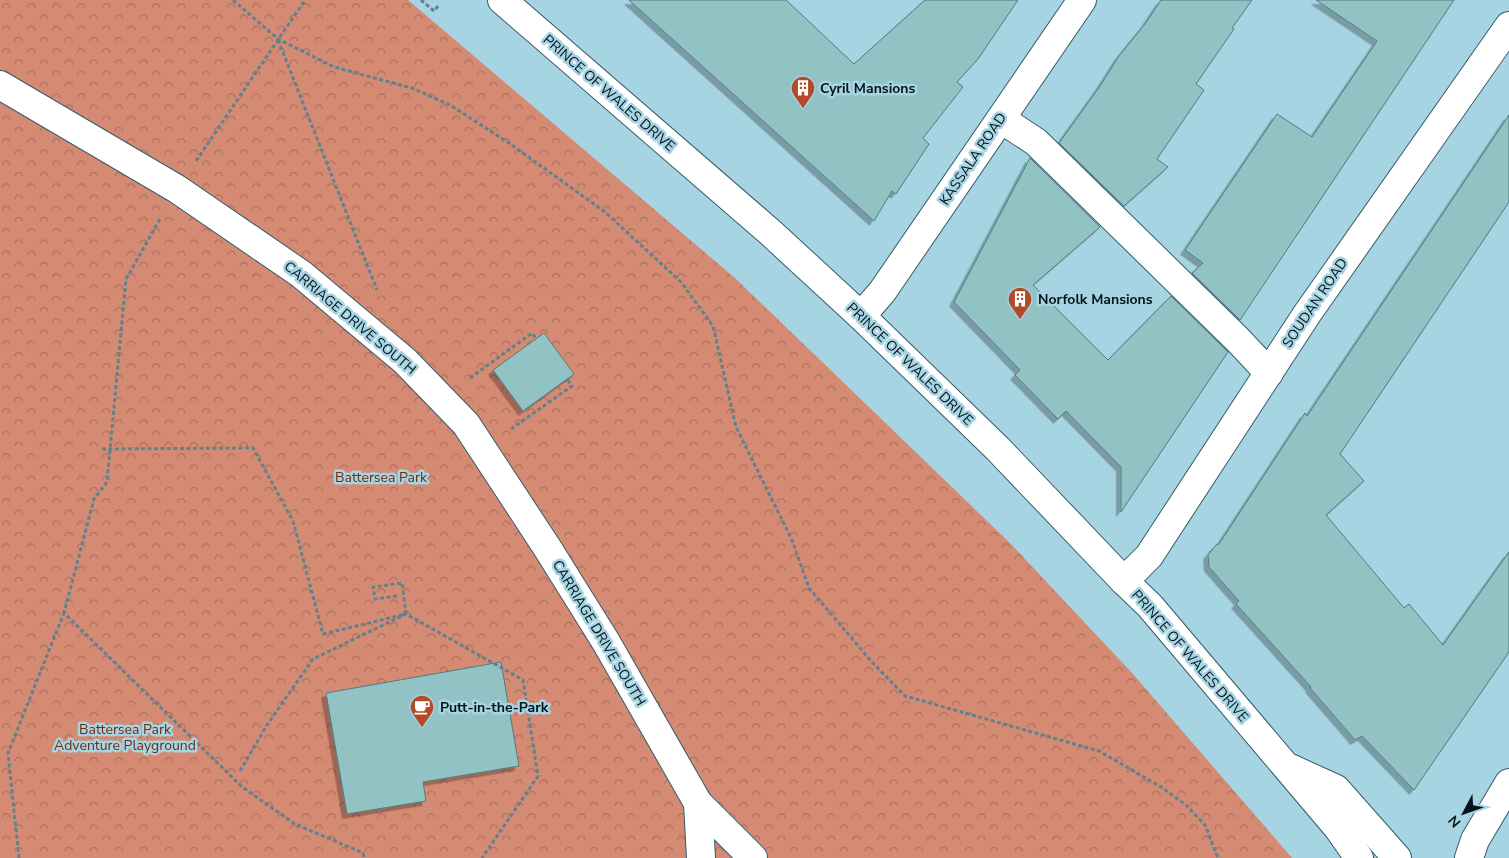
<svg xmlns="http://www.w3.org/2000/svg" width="1509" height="858" font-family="'Nunito Sans',sans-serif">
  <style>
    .forest { fill: url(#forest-crowns) }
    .building { fill: #92c2c3; stroke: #4e7c7d; filter: url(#shadow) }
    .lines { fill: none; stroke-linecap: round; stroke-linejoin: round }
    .minor-casing { stroke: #325c68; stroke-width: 30 }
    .highway-casing { stroke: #325c68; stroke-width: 30 }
    .path { stroke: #61828c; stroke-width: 3; stroke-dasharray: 4 2.5; stroke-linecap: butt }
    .minor { stroke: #fff; stroke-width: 28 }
    .highway { stroke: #fff; stroke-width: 28 }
    .path-bridge { stroke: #61828c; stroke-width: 3; stroke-dasharray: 4 2.5; stroke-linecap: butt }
    .labels { text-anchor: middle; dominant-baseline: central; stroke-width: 5; stroke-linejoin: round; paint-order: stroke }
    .poi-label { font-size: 14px; font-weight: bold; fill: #041419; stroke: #a7d4e2; text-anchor: start }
    .street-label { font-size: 14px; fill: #041419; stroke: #a7d4e2 }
    .park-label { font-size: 14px; fill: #732a10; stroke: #a7d4e2 }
  </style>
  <defs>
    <pattern id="forest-crowns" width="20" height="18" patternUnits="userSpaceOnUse" patternTransform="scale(1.25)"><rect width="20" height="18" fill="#d58b73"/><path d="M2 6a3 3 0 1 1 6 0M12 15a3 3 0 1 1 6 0" fill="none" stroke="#ab705e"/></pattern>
    <filter id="shadow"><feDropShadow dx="-4.5" dy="4.5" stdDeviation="0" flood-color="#0004"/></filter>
  </defs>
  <rect width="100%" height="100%" fill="#a7d4e2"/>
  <polygon class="forest" points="0,0 408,0 735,278 1010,543 1133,674 1292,858 0,858"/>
  <g class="building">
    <polygon points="629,0 786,0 854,64 925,0 1018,0 978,59 957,82 963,87 923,138 929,144 896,194 892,191 874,221"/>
    <polygon points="1161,0 1252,0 1232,28 1234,29 1196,84 1204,90 1157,159 1168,167 1124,206 1059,143 1100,86 1119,56 1145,24"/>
    <polygon points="1316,0 1454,0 1240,320 1192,273 1203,263 1185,250 1277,114 1312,137 1377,41"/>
    <polygon points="1509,115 1509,202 1340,454 1364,481 1326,515 1404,608 1409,604 1443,645 1509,552 1509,652 1414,790 1362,736 1355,740 1310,688 1311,687 1236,604 1239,601 1209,567 1208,555 1216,545 1219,544 1305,413 1307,416"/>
    <polygon points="1030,158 1100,227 1033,285 1108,360 1171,296 1228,352 1121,512 1121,467 1066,411 1058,419 1015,375 1020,370 954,302"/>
    <polygon points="544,333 574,374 523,411 493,370"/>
    <polygon points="501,662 519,766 423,782 426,801 347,814 326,693"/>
  </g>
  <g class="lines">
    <defs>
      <g id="minor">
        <polyline points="502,0 771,233 861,316 998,449 1124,581 1150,606 1338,828 1359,858"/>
        <polyline points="0,85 177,189 301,274 405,361 466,424 548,549 606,642 698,803 753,858"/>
        <polyline points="1001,119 1036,142 1238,340 1269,373"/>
        <polyline points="861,316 882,292 1082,0"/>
        <polyline points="1124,581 1149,556 1307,314 1509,26"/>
        <polyline points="1290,768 1336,789 1397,858"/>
        <polyline points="698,803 701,858"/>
      </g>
      <polyline id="highway" points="1469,858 1475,840 1509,783"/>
    </defs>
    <use href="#minor" class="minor-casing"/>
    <use href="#highway" class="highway-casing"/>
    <g class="path">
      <polyline points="233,0 278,39 334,67 412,88 450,105 509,143 605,212 681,282 713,326 736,427 792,540 809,588 871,661 905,696 1099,751 1161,787 1186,805 1205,825 1218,858"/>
      <polyline points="421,0 434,11 438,6"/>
      <polyline points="278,40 377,290"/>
      <polyline points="196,161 305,0"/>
      <polyline points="160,219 126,279 107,482 94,499 64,613 241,786 295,824 363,853 364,858"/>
      <polyline points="470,378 532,333 536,338"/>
      <polyline points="511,429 572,386 567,379"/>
      <polyline points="397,596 375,599 373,587 402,583 406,614"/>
      <polyline points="240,771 267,725 313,659 406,614 523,680 538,776 482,858"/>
      <polyline points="19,858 8,753 64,613"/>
    </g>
    <use href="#minor" class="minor"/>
    <use href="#highway" class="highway"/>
    <polyline class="path-bridge" points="102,449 253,448 293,521 323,634 406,614"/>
  </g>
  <defs>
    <symbol id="building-pin" viewBox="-11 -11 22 30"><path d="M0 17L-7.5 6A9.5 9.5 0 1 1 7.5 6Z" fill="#b14a26" stroke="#a7d4e2"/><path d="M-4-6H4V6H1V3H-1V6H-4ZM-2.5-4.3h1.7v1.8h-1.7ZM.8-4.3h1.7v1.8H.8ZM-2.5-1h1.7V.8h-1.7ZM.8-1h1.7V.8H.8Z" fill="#fff"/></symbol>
    <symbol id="cafe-pin" viewBox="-11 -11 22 30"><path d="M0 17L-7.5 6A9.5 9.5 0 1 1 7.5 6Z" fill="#b14a26" stroke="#a7d4e2"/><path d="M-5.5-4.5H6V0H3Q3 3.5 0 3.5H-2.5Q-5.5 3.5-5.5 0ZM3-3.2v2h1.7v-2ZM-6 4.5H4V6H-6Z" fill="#fff"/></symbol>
  </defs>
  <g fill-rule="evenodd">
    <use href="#building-pin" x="789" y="74" width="28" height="38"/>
    <use href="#building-pin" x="1006" y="285" width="28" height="38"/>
    <use href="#cafe-pin" x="408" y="693" width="28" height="38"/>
  </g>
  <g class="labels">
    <g class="poi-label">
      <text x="820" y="88">Cyril Mansions</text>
      <text x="1038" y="299">Norfolk Mansions</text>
      <text x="440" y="707">Putt-in-the-Park</text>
    </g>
    <g class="street-label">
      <text transform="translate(609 93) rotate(41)">PRINCE OF WALES DRIVE</text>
      <text transform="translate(973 159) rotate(-56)">KASSALA ROAD</text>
      <text transform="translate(1315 303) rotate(-56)">SOUDAN ROAD</text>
      <text transform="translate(350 318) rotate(40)">CARRIAGE DRIVE SOUTH</text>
      <text transform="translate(910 364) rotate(44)">PRINCE OF WALES DRIVE</text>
      <text transform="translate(599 633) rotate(59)">CARRIAGE DRIVE SOUTH</text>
      <text transform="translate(1190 656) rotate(49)">PRINCE OF WALES DRIVE</text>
    </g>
    <g class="park-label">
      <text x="381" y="477">Battersea Park</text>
      <text x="125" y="729">Battersea Park<tspan x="125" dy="16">Adventure Playground</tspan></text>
    </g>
  </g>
  <g transform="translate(1464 813) rotate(229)" stroke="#a7d4e2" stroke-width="4" paint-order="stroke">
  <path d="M0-4L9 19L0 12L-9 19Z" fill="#041419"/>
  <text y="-8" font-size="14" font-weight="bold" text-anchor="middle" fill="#041419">N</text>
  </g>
</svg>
